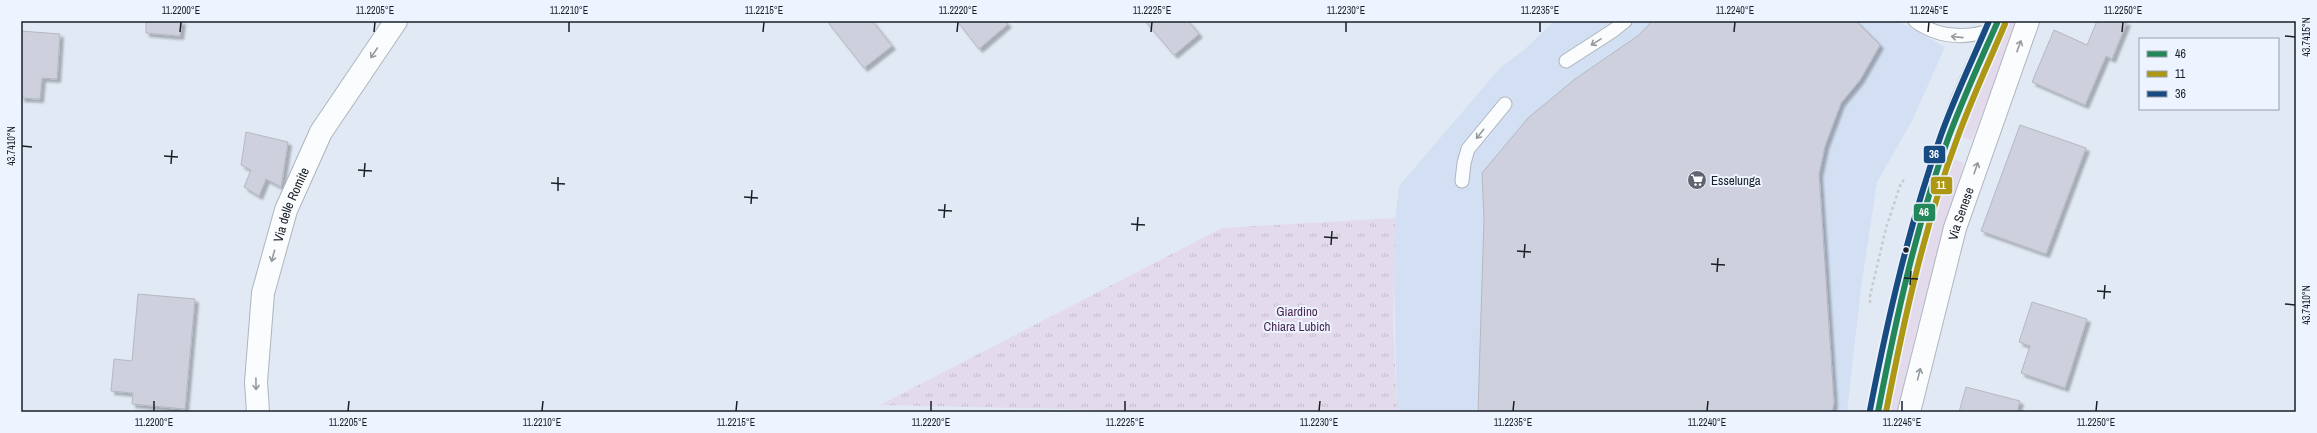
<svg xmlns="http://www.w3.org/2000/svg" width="2317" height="433" font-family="'Archivo Narrow',sans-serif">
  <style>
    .built { fill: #d3e0f3 }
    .green { fill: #e3dbec }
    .park { fill: url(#park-tufts) }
    .building { fill: #ced1dd; stroke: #b5b8c2; filter: url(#shadow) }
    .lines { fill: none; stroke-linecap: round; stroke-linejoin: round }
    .service-casing { stroke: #aeb5be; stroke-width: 15 }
    .minor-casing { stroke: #aeb5be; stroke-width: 24 }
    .secondary-casing { stroke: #aeb5be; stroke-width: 24 }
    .path { stroke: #c8cace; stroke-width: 2.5; stroke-dasharray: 3 3; stroke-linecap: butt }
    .service { stroke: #fafcfd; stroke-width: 13 }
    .minor { stroke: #fafcfd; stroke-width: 22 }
    .secondary { stroke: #fafcfd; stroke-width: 22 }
    .bus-1-casing { stroke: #edf4ff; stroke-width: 9 }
    .bus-2-casing { stroke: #edf4ff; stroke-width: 9 }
    .bus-3-casing { stroke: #edf4ff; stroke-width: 9 }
    .bus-1 { stroke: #238759; stroke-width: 6 }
    .bus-2 { stroke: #ae9714; stroke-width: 6 }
    .bus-3 { stroke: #184b81; stroke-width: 6 }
    .oneway { stroke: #95999d }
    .ticks { fill: none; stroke: #191f28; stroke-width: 1.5 }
    .bus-dot { fill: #191f28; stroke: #edf4ff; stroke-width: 1.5 }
    .labels { text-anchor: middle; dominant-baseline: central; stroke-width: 4; stroke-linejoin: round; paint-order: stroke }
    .poi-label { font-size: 13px; fill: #191f28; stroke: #edf4ff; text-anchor: start }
    .street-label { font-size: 13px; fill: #191f28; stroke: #edf4ff }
    .park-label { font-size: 13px; fill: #4b2850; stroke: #edf4ff }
    .line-badge { stroke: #edf4ff; stroke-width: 1.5 }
    .badge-label { font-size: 11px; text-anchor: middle; font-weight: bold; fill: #fff }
    .neatline { fill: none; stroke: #191f28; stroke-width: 1.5 }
    .ticks-label { font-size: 10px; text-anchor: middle; fill: #191f28 }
  </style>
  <defs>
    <pattern id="park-tufts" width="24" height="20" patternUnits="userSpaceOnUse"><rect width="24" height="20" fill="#e3dbec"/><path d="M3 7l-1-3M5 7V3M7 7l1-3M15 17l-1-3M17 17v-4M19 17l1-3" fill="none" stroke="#c2bcca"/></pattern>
    <filter id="shadow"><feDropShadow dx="3.5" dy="3.5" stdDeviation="1" flood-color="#0004"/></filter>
  </defs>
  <rect width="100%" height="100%" fill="#e1e9f4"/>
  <polygon class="built" points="1554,21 1898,21 1945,47 1912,121 1877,182 1861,288 1847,412 1397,412 1393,237 1399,186 1500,68 1525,49"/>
  <g class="green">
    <polygon points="2007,21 2018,21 1972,140 1959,136"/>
    <path d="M1952,158l12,5c-25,82 -49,165 -66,249h-12l39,-168z"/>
  </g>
  <polygon class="park" points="1395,218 1393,320 1397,412 1199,412 880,405 1222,228"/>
  <g class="building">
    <polygon points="146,21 182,21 180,36 146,33"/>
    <polygon points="827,21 872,21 892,46 864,68"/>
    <polygon points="957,21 1005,21 1008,24 979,49"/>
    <polygon points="1145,21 1188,21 1199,34 1174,55"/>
    <polygon points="1652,21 1856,21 1880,45 1860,80 1841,103 1825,146 1819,174 1834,403 1832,412 1478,412 1484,219 1482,173 1528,118 1575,79 1639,35"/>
    <polygon points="2097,21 2127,22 2112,59 2106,56 2085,105 2032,82 2054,30 2087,45"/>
    <polygon points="21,31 60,34 57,79 42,78 40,99 21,98"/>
    <polygon points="2020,125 2086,148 2046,254 1981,231"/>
    <polygon points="246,132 288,142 281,187 266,179 259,196 244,187 251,170 241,165"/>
    <polygon points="138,294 195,299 185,409 132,404 133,393 111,391 114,359 132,361"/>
    <polygon points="2032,302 2087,319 2065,388 2021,373 2030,346 2019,342"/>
    <polygon points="1966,387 2020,401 2017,412 1959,412"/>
  </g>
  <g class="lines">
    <defs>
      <g id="service">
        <path d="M1915,21c25,18 52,18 80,8"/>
        <polyline points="1566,61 1614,30 1625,21"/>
        <polyline points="1462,181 1464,163 1468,149 1505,104"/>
      </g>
      <g id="minor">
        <path id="s1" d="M258,412l-2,-30 7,-89 23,-83 35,-78 75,-111"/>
      </g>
      <g id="secondary">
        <path d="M1878,412c20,-106 45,-213 85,-313 11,-27 24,-52 35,-78"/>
        <path id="s2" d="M1909,412l46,-184 73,-207"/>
      </g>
    </defs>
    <use href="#service" class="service-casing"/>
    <use href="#minor" class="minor-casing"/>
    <use href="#secondary" class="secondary-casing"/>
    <polyline class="path" points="1870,303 1870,296 1886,228 1901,183 1904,180"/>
    <use href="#service" class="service"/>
    <use href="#minor" class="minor"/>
    <use href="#secondary" class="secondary"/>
    <defs>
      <path id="bus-1" d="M1878,412c18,-93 38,-187 71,-276 15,-40 32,-77 49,-115"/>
      <path id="bus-2" d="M1886,412c18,-92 38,-185 71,-273 14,-39 32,-77 48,-115"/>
      <path id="bus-3" d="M1870,410c18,-93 39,-185 71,-275 14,-39 32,-76 48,-114"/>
    </defs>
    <use href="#bus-1" class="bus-1-casing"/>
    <use href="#bus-2" class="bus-2-casing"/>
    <use href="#bus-3" class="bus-3-casing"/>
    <use href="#bus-1" class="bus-1"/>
    <use href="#bus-2" class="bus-2"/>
    <use href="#bus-3" class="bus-3"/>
  </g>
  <defs><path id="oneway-shaft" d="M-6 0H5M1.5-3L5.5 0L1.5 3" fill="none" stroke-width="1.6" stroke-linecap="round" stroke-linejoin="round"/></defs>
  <g class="oneway">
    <use href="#oneway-shaft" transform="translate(1957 37) rotate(-174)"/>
    <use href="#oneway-shaft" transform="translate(1596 42) rotate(148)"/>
    <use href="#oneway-shaft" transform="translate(2019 46) rotate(-70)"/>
    <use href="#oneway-shaft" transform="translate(374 53) rotate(124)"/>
    <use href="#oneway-shaft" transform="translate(1480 134) rotate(129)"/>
    <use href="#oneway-shaft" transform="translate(1976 168) rotate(-71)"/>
    <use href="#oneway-shaft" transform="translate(273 256) rotate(105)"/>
    <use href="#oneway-shaft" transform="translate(1919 374) rotate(-76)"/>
    <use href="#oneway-shaft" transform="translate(256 384) rotate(89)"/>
  </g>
  <path class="ticks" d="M180,32l1,-10M374,32l1,-10M569,32v-10M763,32l1,-10M957,32l1,-10M1151,32l1,-10M1346,32v-10M1540,32v-10M1734,32l1,-10M1928,32l1,-10M2122,32l1,-10M2285,36l10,1M22,146l10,1M164,156l14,1M171,164l1,-14M358,170l14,1M364,177l1,-14M551,183l14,1M558,191v-14M744,197l14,1M751,204l1,-14M938,210l14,1M944,218l1,-14M1131,224l14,1M1137,231l1,-14M1324,237l14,1M1331,245l1,-14M1517,251l14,1M1524,258l1,-14M1711,264l14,1M1717,272l1,-14M1904,278l14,1M1910,285l1,-14M2097,291l14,1M2104,299l1,-14M2285,304l10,1M154,411v-10M348,411l1,-10M542,411l1,-10M736,411l1,-10M931,411v-10M1125,411v-10M1319,411l1,-10M1513,411l1,-10M1707,411l1,-10M1902,411v-10M2096,411l1,-10"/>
  <defs>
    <symbol id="supermarket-disc" viewBox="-11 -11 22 22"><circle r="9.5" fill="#5f666f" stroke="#edf4ff"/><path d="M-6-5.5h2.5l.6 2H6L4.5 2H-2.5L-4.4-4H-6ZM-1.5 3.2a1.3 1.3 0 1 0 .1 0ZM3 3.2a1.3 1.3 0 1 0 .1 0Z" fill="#fff"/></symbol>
  </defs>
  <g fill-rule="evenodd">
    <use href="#supermarket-disc" x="1686" y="169" width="22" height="22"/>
  </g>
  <circle class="bus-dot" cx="1906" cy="250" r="3.5"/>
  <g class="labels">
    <g class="poi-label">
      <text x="1711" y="180">Esselunga</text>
    </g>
    <g class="street-label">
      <text stroke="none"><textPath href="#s1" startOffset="212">Via delle Romite</textPath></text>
      <text stroke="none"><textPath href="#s2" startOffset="205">Via Senese</textPath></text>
    </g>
    <g class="park-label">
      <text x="1297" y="311">Giardino<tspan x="1297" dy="15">Chiara Lubich</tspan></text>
    </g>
  </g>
  <g class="line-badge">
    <rect x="1923" y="145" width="23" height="19" rx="4" fill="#184b81"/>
    <rect x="1930" y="176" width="23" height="19" rx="4" fill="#ae9714"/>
    <rect x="1913" y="203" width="23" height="19" rx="4" fill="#238759"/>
  </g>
  <g class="badge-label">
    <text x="1934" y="158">36</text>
    <text x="1941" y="189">11</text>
    <text x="1924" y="216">46</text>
  </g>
  <rect width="2317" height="433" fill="none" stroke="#edf4ff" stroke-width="44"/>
  <rect x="2139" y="38" width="140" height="72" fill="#edf4ff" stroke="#989fa9"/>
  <rect x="2147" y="51" width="20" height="6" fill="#238759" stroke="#989fa9"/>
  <text x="2175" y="58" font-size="12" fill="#191f28">46</text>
  <rect x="2147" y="71" width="20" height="6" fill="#ae9714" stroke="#989fa9"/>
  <text x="2175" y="78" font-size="12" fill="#191f28">11</text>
  <rect x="2147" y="91" width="20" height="6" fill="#184b81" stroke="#989fa9"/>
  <text x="2175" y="98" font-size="12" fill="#191f28">36</text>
  <rect x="22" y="22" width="2273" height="389" class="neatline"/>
  <g class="ticks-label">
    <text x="181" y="14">11.2200°E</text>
    <text x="375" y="14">11.2205°E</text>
    <text x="569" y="14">11.2210°E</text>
    <text x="764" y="14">11.2215°E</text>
    <text x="958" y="14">11.2220°E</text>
    <text x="1152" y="14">11.2225°E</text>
    <text x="1346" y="14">11.2230°E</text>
    <text x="1540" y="14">11.2235°E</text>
    <text x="1735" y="14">11.2240°E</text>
    <text x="1929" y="14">11.2245°E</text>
    <text x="2123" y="14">11.2250°E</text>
    <text transform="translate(2306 37) rotate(-90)" y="4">43.7415°N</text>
    <text transform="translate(11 146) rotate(-90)" y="4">43.7410°N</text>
    <text transform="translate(2306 305) rotate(-90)" y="4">43.7410°N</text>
    <text x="154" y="426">11.2200°E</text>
    <text x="348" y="426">11.2205°E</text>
    <text x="542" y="426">11.2210°E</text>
    <text x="736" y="426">11.2215°E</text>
    <text x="931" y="426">11.2220°E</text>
    <text x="1125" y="426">11.2225°E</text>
    <text x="1319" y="426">11.2230°E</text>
    <text x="1513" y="426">11.2235°E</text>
    <text x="1707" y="426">11.2240°E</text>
    <text x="1902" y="426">11.2245°E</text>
    <text x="2096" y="426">11.2250°E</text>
  </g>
</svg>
